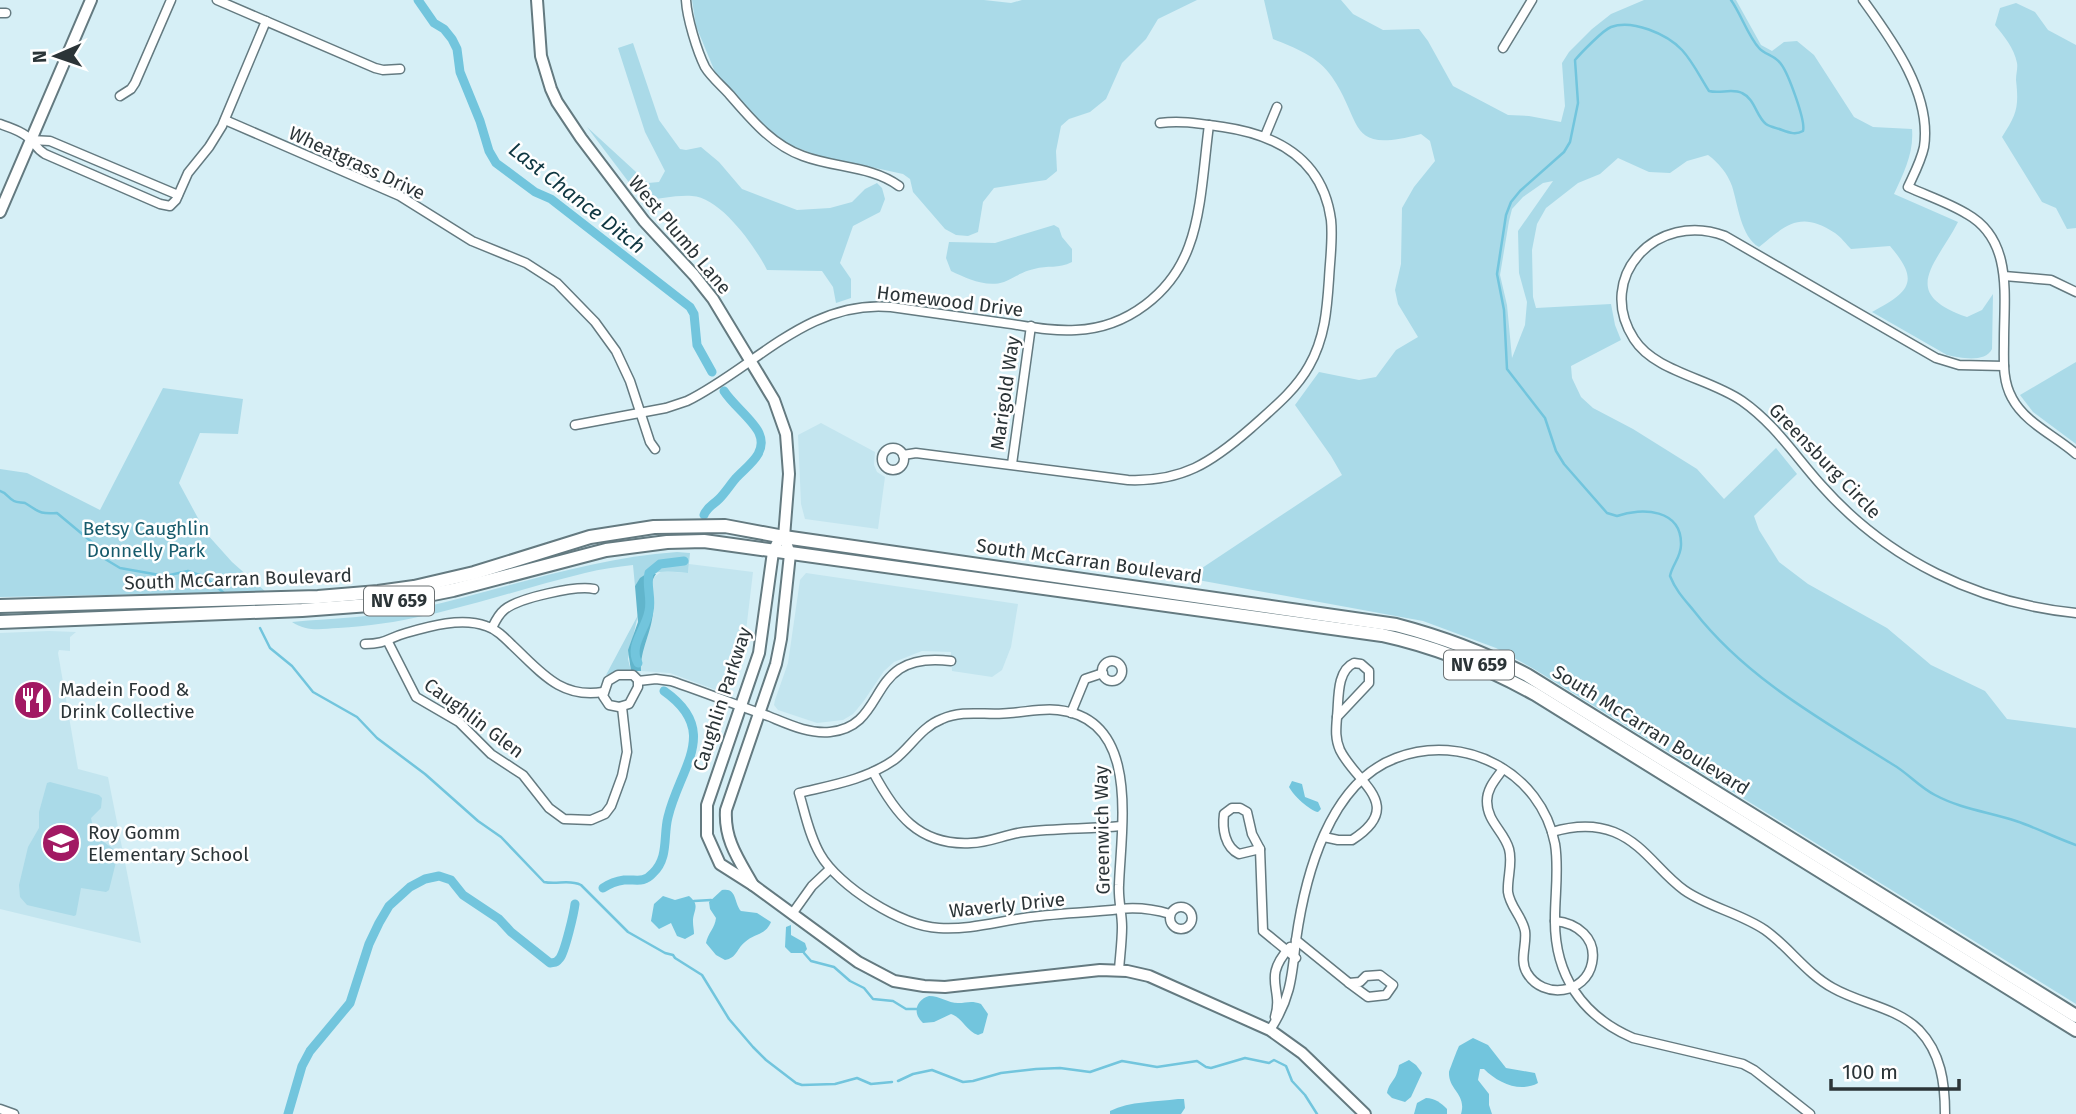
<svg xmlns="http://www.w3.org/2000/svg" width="2076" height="1114" font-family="'Fira Sans',sans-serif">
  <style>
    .built { fill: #c3e5ef }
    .green { fill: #aadae8; fill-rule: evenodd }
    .forest { fill: #61b5cc }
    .water { fill: #72c5dd }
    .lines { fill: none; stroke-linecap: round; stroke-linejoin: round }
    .stream { stroke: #72c5dd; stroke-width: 2.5 }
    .canal { stroke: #72c5dd; stroke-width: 9 }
    .street-casing { stroke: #647a80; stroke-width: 11 }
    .secondary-casing { stroke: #647a80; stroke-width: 14 }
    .primary-casing { stroke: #647a80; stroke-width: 16 }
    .street { stroke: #fff; stroke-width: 8 }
    .secondary { stroke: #fff; stroke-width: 10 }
    .primary { stroke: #fff; stroke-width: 12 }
    .labels { text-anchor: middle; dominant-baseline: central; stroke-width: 5; stroke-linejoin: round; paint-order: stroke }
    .shield { fill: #fff; stroke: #6b7173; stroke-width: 2 }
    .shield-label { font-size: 18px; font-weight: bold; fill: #2b3437 }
    .street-label { font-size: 19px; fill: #2b3437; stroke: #fff }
    .park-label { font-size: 19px; fill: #175b6c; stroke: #fff }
    .poi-label { font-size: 19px; fill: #2b3437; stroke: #fff; text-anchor: start }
    .water-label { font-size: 21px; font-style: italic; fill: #0e3640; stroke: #fff }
  </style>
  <rect width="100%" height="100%" fill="#d6eff6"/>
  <g class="built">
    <polygon points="821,423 875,452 874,465 877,472 885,477 878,529 805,519 801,504 798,435"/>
    <polygon points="689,564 753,572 746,631 740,656 727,694 670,673 641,671 640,656 652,616 652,579 662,571 688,573"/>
    <polygon points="806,573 1018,604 1011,647 1002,670 992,677 952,671 951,652 922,651 894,662 884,671 863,702 853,714 843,720 817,723 778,710 774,705 775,700 788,663 800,580"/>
    <polygon points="49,631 76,632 70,637 70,651 59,650 58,653 78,769 108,777 141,943 0,909 0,633"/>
  </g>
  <g class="green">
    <polygon points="692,0 984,0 1011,3 1022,0 1197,0 1158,19 1146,39 1122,63 1106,99 1090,112 1069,119 1061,126 1056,151 1057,171 1046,180 994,188 983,202 978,232 968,236 956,235 945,229 913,192 910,179 903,174 816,155 783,142 766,130 715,72 696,26"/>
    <path d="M1264,0h77l12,14 30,16 36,-1 9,12 25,45 55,29 21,1 32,6 4,-16 -3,-43 7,-11 23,-23 19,-15 33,-14h92l25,45 11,6 12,-9 13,-1 17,14 40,62 19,10 39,2c2,24 -8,43 -18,65l64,28c-22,43 -60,71 9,95l15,-7 11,-16 -1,55c-7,14 -31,9 -45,6l-75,-43c37,-20 49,-30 18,-66l-39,3c-5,-5 -10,-12 -16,-16 -35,-23 -49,-8 -76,14 -18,-10 -21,-42 -27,-61 -5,-13 -13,-23 -24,-31l-21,6 -17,12 -21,-1 -31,-14 -18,16 -22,9 -32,25 -9,16 -5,26 1,47 3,11 75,-4 4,21 6,15 -50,26 1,12 9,19 12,11 40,21 64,40 27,30 52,-51 21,26 -43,42 5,14 20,32 29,22 79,44 44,37 54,26 22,28 69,9v276l-542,-335 -38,-21 -73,-27 -236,-43 155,-103 -11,-19 -36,-51 24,-33 40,8 17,-3 20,-27 22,-13 -20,-33 -3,-14 6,-26 1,-56 12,-21 21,-26 -5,-20 -9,-7c-75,20 -57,-10 -89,-57 -14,-21 -37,-29 -59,-38zM1553,181l-35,50 1,42 8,29 -2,23 -13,33 -5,-53 -7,-30 9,-54 3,-12 11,-12 20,-14z"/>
    <path d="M2016,3l19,9 13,18 28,15v183l-9,1 -11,-21 -14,-6 -40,-65c15,-23 17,-30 14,-57 0,-6 2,-12 1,-17 -3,-15 -13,-27 -22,-38l5,-17z"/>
    <path d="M633,43l26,77 21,29 6,1 15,-3 18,15 23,27 55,21 33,-2 22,-6 13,-13 12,-6 5,5 3,11 -5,13 -27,14 -13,37 11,16v19l-15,5 -3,-16 -11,-16 -55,-1c-12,-24 -47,-73 -75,-74 -16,-1 -34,3 -49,5l-56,-74 61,56 11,-1 6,-11 -20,-39 -27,-84z"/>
    <path d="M1054,225l5,3 3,9 10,12v13c-14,7 -24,3 -38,7 -14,3 -19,9 -30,13 -18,6 -38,-4 -53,-11l-5,-13 3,-16 46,1z"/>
    <polygon points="2076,362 2076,444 2033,412 2020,395"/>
    <polygon points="163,388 243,399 238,434 200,433 179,483 206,533 232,562 266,592 0,597 0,469 27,473 100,510"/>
    <path d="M677,552l13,1 -2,20c-19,-2 -42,-5 -53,13l-2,-21c-16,2 -32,4 -48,8 -83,20 -161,51 -247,55 -17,1 -31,4 -46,-6 43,-4 86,-5 128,-14 86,-19 168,-50 257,-56z"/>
    <polygon points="638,615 628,659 631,671 606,675"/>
    <polygon points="50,782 99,795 102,798 101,808 91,818 94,832 97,837 116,851 116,862 109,890 106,892 81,888 76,915 74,916 27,905 20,897 19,885 28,847 39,828 39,812 47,783"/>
  </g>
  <path class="forest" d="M646,574h10c-9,12 -2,23 -3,37 -1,21 -13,38 -12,60h-10l-3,-21 10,-28 -3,-36 5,-8z"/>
  <g class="water">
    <path d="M1292,781l10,3 3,13 13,5 3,7 -3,3c-8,-1 -25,-17 -29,-25z"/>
    <path d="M722,890c15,-3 12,13 19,21l16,2 14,9c-6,14 -16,11 -26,20 -8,6 -8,16 -20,18l-9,-5 -10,-12c2,-10 9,-15 10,-25l-6,-9 -1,-7z"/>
    <path d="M663,896l12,4 14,-4c12,10 4,14 4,26 0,4 1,8 1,12l-9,5 -8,-3 -6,-13 -12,6 -8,-8 3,-17z"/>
    <polygon points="791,925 791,935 805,943 807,949 804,953 791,953 785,947 786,927"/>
    <path d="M929,996c11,0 19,7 29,7 9,0 13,-3 23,1l7,10 -5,19 -5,2c-12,-4 -15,-17 -27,-21l-17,8 -11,1c-11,-10 -7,-23 6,-27z"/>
    <path d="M1473,1038l15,7 18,23 29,5 3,10c-18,10 -40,0 -54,-14h-4l-2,11 11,14v11l3,9h-31c6,-20 -13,-24 -12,-42 1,-3 8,-22 10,-26z"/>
    <path d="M1409,1060l7,5 6,8 -11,24 -6,5 -13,-4 -5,-5c3,-13 9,-11 12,-28z"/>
    <path d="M1426,1098c9,0 15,5 21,11v5h-33l3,-11z"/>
    <path d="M1178,1099h6l1,9 -4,6h-71v-3c20,-10 46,-9 68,-12z"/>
  </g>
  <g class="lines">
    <g class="stream">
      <path d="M1731,0c10,14 17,36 28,48 6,7 16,7 22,16 7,9 25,57 22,67 -7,4 -13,2 -21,-1 -5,-2 -12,-3 -16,-6 -10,-8 -11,-25 -24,-31 -10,-5 -22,1 -33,-2 -9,-14 -16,-29 -27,-41 -15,-16 -50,-31 -71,-23 -8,3 -30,26 -36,33l3,43 -8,39 -6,10 -44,39 -9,11 -5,13 -9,59 7,36 3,59 38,49 11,33 8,13 43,49 10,3c25,-9 65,-7 64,29 0,12 -9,20 -11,31 6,15 15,24 24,35 52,67 128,109 198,153 16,9 27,23 43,31 26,14 54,17 81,26 21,7 40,17 60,24"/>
      <path d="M0,491c7,2 8,7 14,10 3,2 8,1 11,2 15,9 13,11 32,10l42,35 6,11 15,9 45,8 23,-5 17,6 19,16"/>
      <path d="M260,628l10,20 22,18 21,26 44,25 20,21 48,36 53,47 23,16 43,45c13,3 25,-3 37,3l47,47 37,21 8,2 2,3 27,17 27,44 24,28 13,13 30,23 6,2 33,-1 22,-6 14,6 21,-2"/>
      <polyline points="694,901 711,900"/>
      <polyline points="804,953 811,961 834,967 850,981 864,988 873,999 893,1001 906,1009 917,1009"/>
      <polyline points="898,1081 913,1074 932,1070 963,1082 973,1081 1001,1073 1036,1069 1060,1068 1090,1072 1122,1061 1157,1067 1197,1061 1206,1067 1211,1068 1245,1058 1269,1063 1274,1060 1286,1066 1292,1081 1305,1095 1317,1114"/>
    </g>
    <g class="canal">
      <polyline points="418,0 434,23 444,29 452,39 457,49 460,72 480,121 489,151 496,163 535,192 551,199 690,307 694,314 697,345 712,372"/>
      <path d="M704,515c3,-8 9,-10 15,-16 6,-6 11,-14 17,-21 12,-13 32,-25 23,-45 -6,-13 -26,-28 -35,-42"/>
      <path d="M638,663c-10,-17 8,-34 11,-52 3,-13 -3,-25 0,-38l11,-9 24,-3"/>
      <path d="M603,888c6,-4 14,-7 21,-8 12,-1 19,4 29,-7 16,-15 10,-37 15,-56 12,-50 53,-86 -4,-126"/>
      <path d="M288,1114l14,-48 8,-15 40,-48 19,-59 10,-21 10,-17 21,-19 15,-8 14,-3 12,4 12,15 36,24 12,13 39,31c6,-1 6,0 10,-5 5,-7 14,-45 15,-54"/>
    </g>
    <defs>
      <g id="street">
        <polyline points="217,0 375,68 383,70 400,69"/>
        <path d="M686,0c1,18 11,51 19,67 6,10 17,19 25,28 21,24 42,50 73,61 32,12 69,10 96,30"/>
        <path d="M1863,0c29,40 69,94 61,147 -3,14 -10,27 -16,40 20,9 41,16 59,27 46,26 37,81 37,126 0,20 -2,40 8,58 13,25 44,38 64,56"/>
        <polyline points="0,13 6,13"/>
        <polyline points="1503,48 1532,0"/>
        <polyline points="120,96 131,89 135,83 171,0"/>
        <polyline points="225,120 400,196 472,241 526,263 557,283 595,322 616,351 630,381 650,442 655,449"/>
        <path d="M0,124c11,4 24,8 32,17 5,6 6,9 13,13l115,50 10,2 6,-6 12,-27 21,-26 13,-21 44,-105"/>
        <polyline points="1265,136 1277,107"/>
        <polyline points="31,140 50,141 178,195"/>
        <polyline points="2004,276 2051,280 2076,292"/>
        <path d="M2004,366l-45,-1 -23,-7 -211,-122c-68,-26 -131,41 -91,103 21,33 75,39 108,62 33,23 53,55 80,85 66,74 155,117 254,127"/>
        <path d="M575,425l91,-17 21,-7c67,-33 122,-102 204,-94 35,5 70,10 106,15 25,3 53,10 79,8 51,-2 96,-37 113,-84 13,-34 15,-85 20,-121"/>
        <circle cx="893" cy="459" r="11"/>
        <path d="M903,455l13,-2 212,27c54,2 83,-17 123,-52 21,-19 44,-37 58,-62 16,-28 18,-57 20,-87 1,-20 4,-40 2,-59 -8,-60 -53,-85 -108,-93 -21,-3 -41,-7 -63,-4"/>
        <polyline points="1012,464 1031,326"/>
        <path d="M492,628c3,-6 6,-13 12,-18 14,-12 73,-25 90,-21"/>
        <polyline points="388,642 416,697 459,722 491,754 523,775 549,808 564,819 591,820 605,814 611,806 622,776 627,752 622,707"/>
        <path d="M365,644c21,0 23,-6 41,-11 24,-7 56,-16 80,-7 10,3 18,11 26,19 28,26 48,54 91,47"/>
        <circle cx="1112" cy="671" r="10"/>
        <path d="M1354,663l7,1 8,7v12l-32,34c2,-17 -1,-46 17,-54z"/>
        <polygon points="633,675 638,680 638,687 629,704 619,707 609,705 603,696 608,681 618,675"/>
        <path d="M638,681l18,-2 15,2c33,11 65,24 97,35 20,8 40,18 62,16 61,-6 33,-82 121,-71"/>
        <polyline points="1071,713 1085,679 1103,673"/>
        <path d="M1503,769c-7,10 -16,19 -16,32 0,21 17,30 22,48 4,14 -2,29 -1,43 2,15 14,24 17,39 2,14 -6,29 2,42 16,27 59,21 65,-10 5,-25 -15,-40 -37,-42"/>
        <path d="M873,772c22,41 45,74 98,71 18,0 35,-9 53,-11 32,-4 65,-3 97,-6"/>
        <path d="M1232,808h8l7,4 5,22 8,15 -21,5c-14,-7 -17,-25 -15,-40z"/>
        <path d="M1552,832c20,-6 42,-8 62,0 30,12 45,40 70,58 24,17 56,23 81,40 24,17 42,44 68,58 28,16 63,19 86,42 22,23 26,53 26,84"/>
        <path d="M1324,837l14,3h14c55,-35 4,-57 -12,-90 -5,-11 -4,-21 -3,-33"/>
        <polyline points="1260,849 1263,931 1296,958"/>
        <circle cx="1181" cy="918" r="11"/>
        <polyline points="792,914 812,886 830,869"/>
        <polyline points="1296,940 1349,983"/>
        <path d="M1119,970c1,-14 3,-29 3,-43 0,-14 -4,-28 -3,-42 2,-58 22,-166 -61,-175 -16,-2 -32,2 -48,3 -23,3 -46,-4 -68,6 -21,8 -31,28 -48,41 -29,20 -62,25 -95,33 6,20 10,42 21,61 18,32 81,72 119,74 29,2 57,-6 85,-10 32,-5 65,-5 96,-9 18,-2 33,0 50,5"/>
        <polygon points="1380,975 1393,985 1386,995 1368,997 1349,983 1360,982 1366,976"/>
        <path d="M1275,1017c9,-29 -14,-38 15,-70"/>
        <path d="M1270,1030c21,-32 22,-54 26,-90 9,-64 33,-157 100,-182 68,-26 145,14 159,86 4,24 0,50 0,74 -1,57 27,98 78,120l110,26 11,6 56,44"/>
        <polyline points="0,1109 14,1114"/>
      </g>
      <g id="secondary">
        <path d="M537,0l4,56 10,33 6,13 24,36 63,83 50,54 19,24 61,101 12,34 3,40 -5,63 6,17 -9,85 -5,25 -50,146c-2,30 13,50 27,75"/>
        <polyline points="0,212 91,0"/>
        <polyline points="784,537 779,539 773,552 759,653 707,805 707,835 720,864 753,885 858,962 894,981 924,986 945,987 1100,970 1127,971 1149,976 1270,1030 1302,1053 1365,1114"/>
      </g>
      <g id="primary">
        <path d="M0,606l318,-9 60,-5 36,-5 60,-14 116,-36 64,-10 71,-1 59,11 612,88c46,12 89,28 131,50l549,341"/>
        <path d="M0,622l302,-12 81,-6 70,-14 153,-40 61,-8 37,-1 678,94c55,12 104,32 153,59l541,336"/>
      </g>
    </defs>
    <use href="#street" class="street-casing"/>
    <use href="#secondary" class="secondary-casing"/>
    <use href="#primary" class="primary-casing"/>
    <use href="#street" class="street"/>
    <use href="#secondary" class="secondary"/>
    <use href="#primary" class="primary"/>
  </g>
  <defs>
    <symbol id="restaurant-disc" viewBox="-11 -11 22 22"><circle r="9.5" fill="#a21963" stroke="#fff"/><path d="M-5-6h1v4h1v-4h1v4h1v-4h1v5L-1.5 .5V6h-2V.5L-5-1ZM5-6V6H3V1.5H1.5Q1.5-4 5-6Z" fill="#fff"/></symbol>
    <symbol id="school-disc" viewBox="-11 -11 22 22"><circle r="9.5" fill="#a21963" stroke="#fff"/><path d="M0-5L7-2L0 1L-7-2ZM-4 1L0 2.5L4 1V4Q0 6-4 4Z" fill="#fff"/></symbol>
  </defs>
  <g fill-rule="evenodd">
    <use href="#restaurant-disc" x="11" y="678" width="44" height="44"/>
    <use href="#school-disc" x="39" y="821" width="44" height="44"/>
  </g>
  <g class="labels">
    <g class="shield">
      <rect x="364" y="586.5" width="70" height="29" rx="5"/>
      <rect x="1444" y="650.5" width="70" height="29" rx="5"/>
    </g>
    <g class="shield-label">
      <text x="399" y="601">NV 659</text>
      <text x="1479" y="665">NV 659</text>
    </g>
    <g class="street-label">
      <text transform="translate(357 163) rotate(25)">Wheatgrass Drive</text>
      <text transform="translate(680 235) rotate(50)">West Plumb Lane</text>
      <text transform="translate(950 301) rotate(7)">Homewood Drive</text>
      <text transform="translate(1005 393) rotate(-82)">Marigold Way</text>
      <text transform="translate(1825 461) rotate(46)">Greensburg Circle</text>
      <text transform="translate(1089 561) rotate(8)">South McCarran Boulevard</text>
      <text transform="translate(238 579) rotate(-2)">South McCarran Boulevard</text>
      <text transform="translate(722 699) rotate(-72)">Caughlin Parkway</text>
      <text transform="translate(474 718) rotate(37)">Caughlin Glen</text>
      <text transform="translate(1651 730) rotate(32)">South McCarran Boulevard</text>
      <text transform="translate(1102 830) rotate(-91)">Greenwich Way</text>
      <text transform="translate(1007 905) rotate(-6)">Waverly Drive</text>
    </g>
    <g class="park-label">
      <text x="146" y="528">Betsy Caughlin<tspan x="146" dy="22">Donnelly Park</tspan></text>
    </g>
    <g class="poi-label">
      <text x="60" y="689">Madein Food &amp;<tspan x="60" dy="22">Drink Collective</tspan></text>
      <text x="88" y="832">Roy Gomm<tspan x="88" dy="22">Elementary School</tspan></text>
    </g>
    <g class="water-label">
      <text transform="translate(577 198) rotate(38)">Last Chance Ditch</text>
    </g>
  </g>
  <g transform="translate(56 56) rotate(268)" stroke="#ffffff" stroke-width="5" paint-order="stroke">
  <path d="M0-5L12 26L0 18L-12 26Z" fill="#2b3437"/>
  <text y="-10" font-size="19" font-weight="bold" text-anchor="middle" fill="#2b3437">N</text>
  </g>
  <path d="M1831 1079v10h128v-10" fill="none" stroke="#2b3437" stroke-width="3.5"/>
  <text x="1842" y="1079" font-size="21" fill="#2b3437" stroke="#ffffff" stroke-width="5" paint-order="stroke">100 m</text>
</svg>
